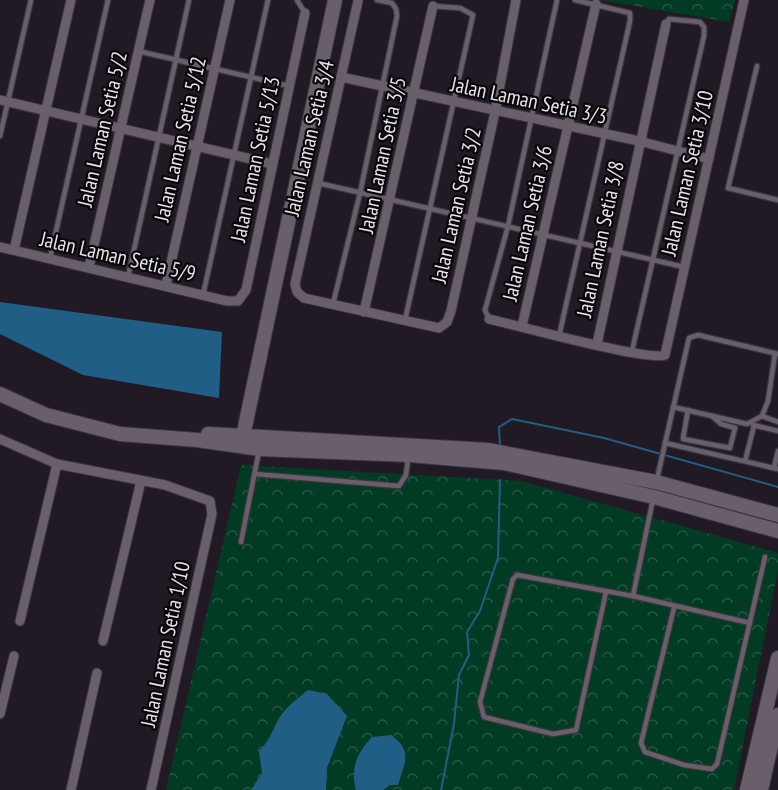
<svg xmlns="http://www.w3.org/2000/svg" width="778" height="790" font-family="'PT Sans Narrow',sans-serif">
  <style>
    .park { fill: url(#park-crowns) }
    .water { fill: #215e85 }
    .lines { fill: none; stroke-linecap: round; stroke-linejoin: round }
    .stream { stroke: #215e85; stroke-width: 2 }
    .lane-casing { stroke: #3b363d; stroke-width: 7 }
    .street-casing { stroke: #3b363d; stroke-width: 11 }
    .secondary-casing { stroke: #3b363d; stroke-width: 16 }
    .lane { stroke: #685f6a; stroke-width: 4.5 }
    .street { stroke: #685f6a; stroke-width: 9 }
    .secondary { stroke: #685f6a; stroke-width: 14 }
    .labels { text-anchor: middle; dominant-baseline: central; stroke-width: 4.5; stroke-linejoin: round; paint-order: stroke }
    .street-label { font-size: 21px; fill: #e7e2e9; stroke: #090609 }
  </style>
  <defs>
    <pattern id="park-crowns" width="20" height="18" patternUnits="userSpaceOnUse" patternTransform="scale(1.5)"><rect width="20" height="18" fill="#013b24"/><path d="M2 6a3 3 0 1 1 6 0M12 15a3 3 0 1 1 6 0" fill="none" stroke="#265744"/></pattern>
  </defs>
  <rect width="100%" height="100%" fill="#211923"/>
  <g class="park">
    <polygon points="600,0 735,0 729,22"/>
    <polygon points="241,465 522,481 778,553 778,570 734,790 166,790"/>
  </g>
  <g class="water">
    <polygon points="0,302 222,332 219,398 83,375 0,334"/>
    <path d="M308,690l19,4 20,22 -20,52 -1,22h-75l11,-17 -3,-22c10,-10 12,-17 18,-29 7,-14 20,-23 31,-32z"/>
    <path d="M391,735c22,16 14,27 7,50h-8l-7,5h-27c-6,-22 1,-37 16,-53z"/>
  </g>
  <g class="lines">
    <g class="stream">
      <polyline points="500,446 499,427 512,419 604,438 778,487"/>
      <polyline points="441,790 454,724 459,675 469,655 467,632 480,611 498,558 500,480"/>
    </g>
    <defs>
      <g id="lane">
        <polyline points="297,0 305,13"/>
        <polyline points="138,51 289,86"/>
        <polyline points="757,66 728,188 778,200"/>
        <polyline points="0,136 31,0"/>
        <polyline points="318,183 684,267"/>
        <polyline points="50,258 108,0"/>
        <polyline points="128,277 189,0"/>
        <polyline points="203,295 268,0"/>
        <polyline points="333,304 360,193 397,16 396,9 392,3 377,0"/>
        <polyline points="489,319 485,310 508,226 557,0"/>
        <polyline points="405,320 473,15 460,8 433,6"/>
        <polyline points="559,336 630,21 630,13 575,0"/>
        <polyline points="632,351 704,36 704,27 700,22 669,19 666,24"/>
        <polyline points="673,407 747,424 762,416 768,401 775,354"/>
        <polyline points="688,410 683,439 730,448 735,428 721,424 712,416"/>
        <polyline points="762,416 778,422"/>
        <polyline points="753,425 778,431"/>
        <polyline points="665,443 778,469"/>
        <polyline points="745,461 754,426"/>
        <polyline points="774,468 778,451"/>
        <polyline points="255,474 399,486 406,475 408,458"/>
        <polyline points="657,479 689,338 698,335 778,354"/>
        <polyline points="241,542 259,451"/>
        <polyline points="606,592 576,730 553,734 484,717 480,702 513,579 517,575 633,596 750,623"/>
        <polyline points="633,596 653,499"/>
        <polyline points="674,608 641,743 645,752 684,765 712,769 717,764 765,557"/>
      </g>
      <g id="street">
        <polyline points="358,1 295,284 297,292 304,298 439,328 447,322 451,311 495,112 516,0"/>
        <polyline points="341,77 639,141 709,159"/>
        <polyline points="0,100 272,164"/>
        <polyline points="0,247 227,301 238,301 246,290 305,13"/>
        <polyline points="14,250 71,0"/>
        <polyline points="89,267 150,0"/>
        <polyline points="166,285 230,0"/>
        <polyline points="364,312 433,6"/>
        <path d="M489,319c26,6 161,43 176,36l79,-355"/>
        <polyline points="522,326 596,4"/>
        <polyline points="597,344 666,24"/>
        <polyline points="0,439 57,464 165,485 210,501 212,514 151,790"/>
        <polyline points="20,621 57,464"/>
        <polyline points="103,641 141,481"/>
        <polyline points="0,714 14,656"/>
        <polyline points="71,790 97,673"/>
      </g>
      <g id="secondary">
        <polyline points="0,394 46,415 120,434 197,440 260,449 409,455 504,463 654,497 778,531"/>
        <polyline points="208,434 488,450 656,482 778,515"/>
        <polyline points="242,441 335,0"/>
        <polyline points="747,790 778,658"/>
        <polyline points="761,790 778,715"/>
      </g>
    </defs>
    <use href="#lane" class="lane-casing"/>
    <use href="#street" class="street-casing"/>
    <use href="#secondary" class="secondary-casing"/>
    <use href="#lane" class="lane"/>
    <use href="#street" class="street"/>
    <use href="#secondary" class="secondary"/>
  </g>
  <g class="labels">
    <g class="street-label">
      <text transform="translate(529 100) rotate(12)">Jalan Laman Setia 3/3</text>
      <text transform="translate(102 129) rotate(-77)">Jalan Laman Setia 5/2</text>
      <text transform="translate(309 138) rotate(-77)">Jalan Laman Setia 3/4</text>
      <text transform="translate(180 139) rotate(-77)">Jalan Laman Setia 5/12</text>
      <text transform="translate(382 155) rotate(-78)">Jalan Laman Setia 3/5</text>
      <text transform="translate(255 159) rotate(-78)">Jalan Laman Setia 5/13</text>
      <text transform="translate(687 173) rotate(-77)">Jalan Laman Setia 3/10</text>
      <text transform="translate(456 205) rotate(-77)">Jalan Laman Setia 3/2</text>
      <text transform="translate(527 223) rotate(-77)">Jalan Laman Setia 3/6</text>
      <text transform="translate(600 239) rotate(-78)">Jalan Laman Setia 3/8</text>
      <text transform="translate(118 256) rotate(13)">Jalan Laman Setia 5/9</text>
      <text transform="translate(165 644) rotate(-78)">Jalan Laman Setia 1/10</text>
    </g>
  </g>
</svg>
